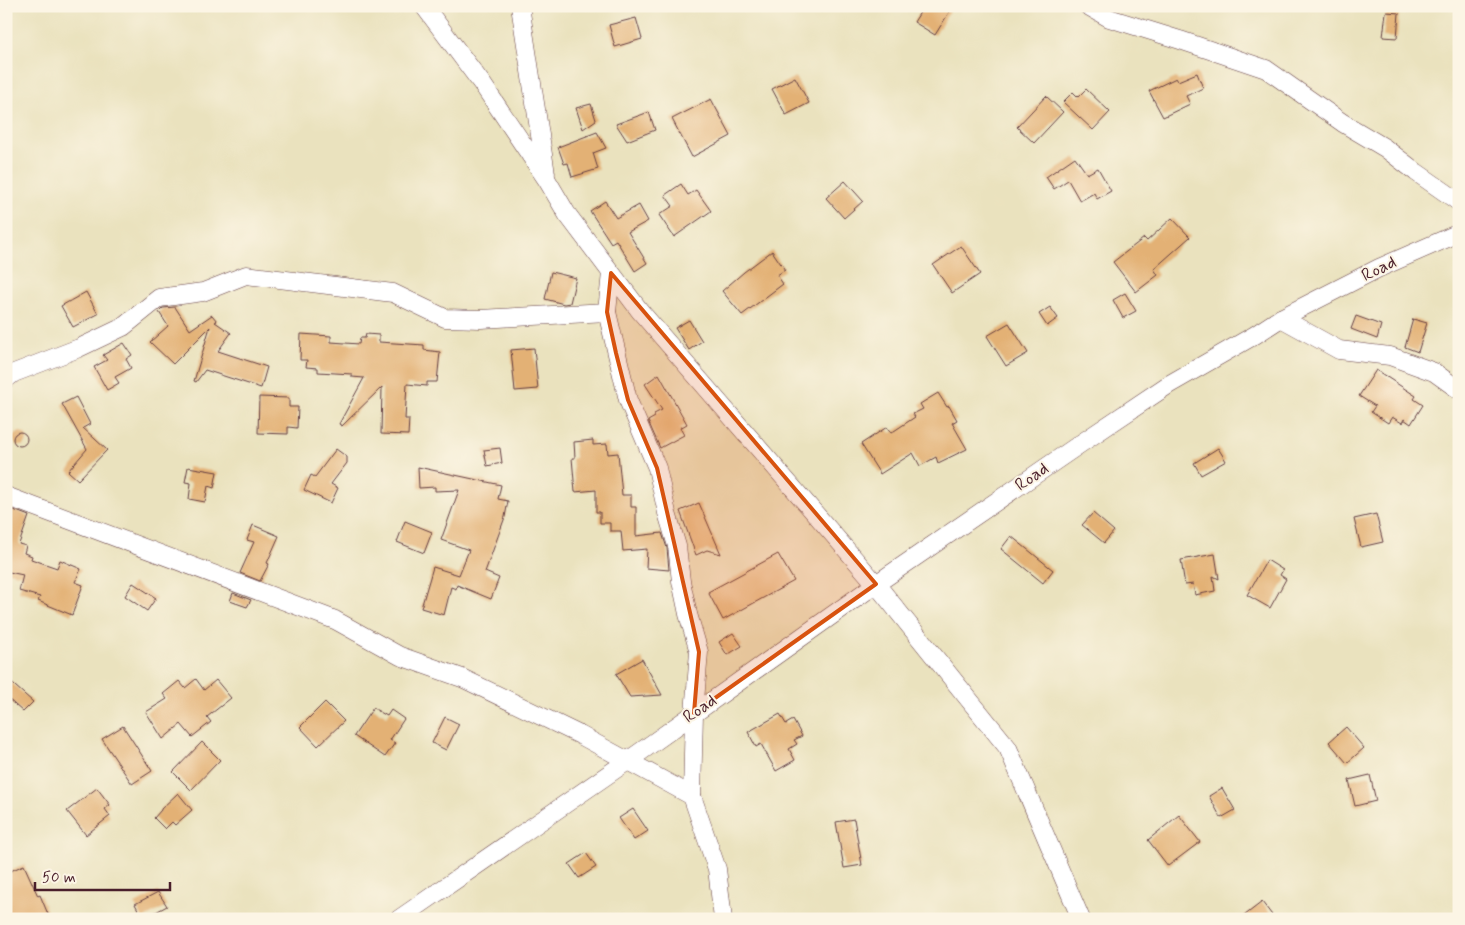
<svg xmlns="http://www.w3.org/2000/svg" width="1465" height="925" font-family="Mynerve,sans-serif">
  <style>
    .building { fill: #e3b174 }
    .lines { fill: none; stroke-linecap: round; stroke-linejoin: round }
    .minor-casing { stroke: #623c41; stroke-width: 19 }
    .minor { stroke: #fff; stroke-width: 18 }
    .marked { fill: #d8530f; fill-opacity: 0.2; stroke: #d8530f; stroke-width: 4; stroke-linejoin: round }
    .labels { text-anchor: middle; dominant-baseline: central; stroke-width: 4; stroke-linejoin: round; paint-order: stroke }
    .street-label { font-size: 18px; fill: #4a1f2b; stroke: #fcf5e5 }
  </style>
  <rect width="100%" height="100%" fill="#fcf5e5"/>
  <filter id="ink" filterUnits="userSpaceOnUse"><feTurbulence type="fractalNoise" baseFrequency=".02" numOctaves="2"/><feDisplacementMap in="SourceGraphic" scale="10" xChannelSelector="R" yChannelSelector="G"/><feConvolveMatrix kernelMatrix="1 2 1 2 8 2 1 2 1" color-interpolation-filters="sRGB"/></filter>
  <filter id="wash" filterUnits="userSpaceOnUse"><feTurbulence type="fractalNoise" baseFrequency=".0096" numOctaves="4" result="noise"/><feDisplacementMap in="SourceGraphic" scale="20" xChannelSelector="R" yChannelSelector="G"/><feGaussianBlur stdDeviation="1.12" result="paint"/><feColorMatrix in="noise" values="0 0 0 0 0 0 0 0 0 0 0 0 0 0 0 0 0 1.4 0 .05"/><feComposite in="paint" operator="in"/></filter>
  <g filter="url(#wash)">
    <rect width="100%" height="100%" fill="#eae2be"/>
    <g id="blocks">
      <g class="building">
        <polygon points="924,6 953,6 935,35 914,22"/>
        <polygon points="1386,12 1399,13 1397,38 1383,37"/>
        <polygon points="636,18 642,39 615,47 609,25"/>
        <polygon points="1197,73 1203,88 1186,96 1190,104 1163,117 1149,91 1176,78 1178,81"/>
        <polygon points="795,77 809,103 786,115 772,89"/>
        <polygon points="1086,89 1110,112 1093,130 1063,102 1073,92 1078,97"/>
        <polygon points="1046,96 1063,112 1034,143 1017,127"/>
        <polygon points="711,99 731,136 692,157 672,119"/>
        <polygon points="591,104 596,120 583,129 576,108"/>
        <polygon points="649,112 655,130 627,141 616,124"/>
        <polygon points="597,132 606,148 593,153 598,169 572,177 568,163 564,164 558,147"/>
        <polygon points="1075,157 1087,174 1098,168 1111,191 1097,199 1094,193 1080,201 1068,180 1054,189 1046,177"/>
        <polygon points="845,181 863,201 844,218 826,198"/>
        <polygon points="681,184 688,195 696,190 711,211 674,237 659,215 673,206 665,195"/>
        <polygon points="605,201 616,218 639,205 648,221 628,232 647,263 635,271 616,240 611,243 590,211"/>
        <polygon points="1172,218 1190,237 1154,269 1158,275 1136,292 1113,262 1144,238 1147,241"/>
        <polygon points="961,246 980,274 952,293 933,265"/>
        <polygon points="772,251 785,270 777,275 783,284 742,315 722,291 744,272"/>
        <polygon points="551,272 576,278 570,303 564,304 545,299"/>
        <polygon points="86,292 98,314 73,327 61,306"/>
        <polygon points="1125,293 1136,311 1123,318 1113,300"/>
        <polygon points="175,307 190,330 212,315 217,321 215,322 231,333 218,351 267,367 261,388 205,370 196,382 194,381 210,327 173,364 150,342 168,326 159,312 163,308"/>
        <polygon points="1050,307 1058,318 1047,326 1039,314"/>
        <polygon points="1356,316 1381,325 1377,339 1351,329"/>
        <polygon points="1413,319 1427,323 1418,352 1405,347"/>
        <polygon points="689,320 702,341 689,350 675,328"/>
        <polygon points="1009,323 1028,353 1006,366 987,336"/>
        <polygon points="301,334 331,336 331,342 359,344 360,338 365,338 366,334 379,335 379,342 424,345 424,350 440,352 437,382 427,382 427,386 407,384 405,419 409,419 408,435 381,434 382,387 342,426 339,424 364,378 352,377 352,374 318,372 318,368 306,367 307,360 300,360"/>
        <polygon points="124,343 132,355 126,359 131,368 115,377 119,383 107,390 94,367 107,360 103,355"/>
        <polygon points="534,348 538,389 515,391 511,350"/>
        <polygon points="1376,370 1416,396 1414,399 1423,405 1411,424 1404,419 1402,423 1392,417 1388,423 1371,412 1375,406 1359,396"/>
        <polygon points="659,374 687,424 680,428 684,435 660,448 648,421 655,417 654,414 662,410 645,384"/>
        <polygon points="938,393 947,407 949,406 957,420 952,423 967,449 938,463 936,457 920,466 913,453 880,474 861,444 887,427 891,433 915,417 913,414 923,409 920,404"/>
        <polygon points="76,397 90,424 83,428 107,450 78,480 68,471 87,449 62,404"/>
        <polygon points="259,397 289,398 289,407 298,407 297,428 288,427 288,434 258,433"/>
        <circle cx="20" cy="439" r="7"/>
        <polygon points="593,440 593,445 607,444 608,454 618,453 622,495 631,495 631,507 636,507 636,536 662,533 667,548 669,570 646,568 647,549 623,551 621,531 610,531 610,523 600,523 600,512 596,512 596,490 575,492 572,458 575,458 574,442"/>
        <polygon points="500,448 502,463 487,466 484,450"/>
        <polygon points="1218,448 1226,461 1201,475 1194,463"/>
        <polygon points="336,449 347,457 347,463 331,484 338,488 331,503 304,490 311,475 315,477"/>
        <polygon points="188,467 217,472 214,488 208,486 205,502 189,499 191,483 185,482"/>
        <polygon points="418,467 501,485 498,499 508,501 505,517 485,572 499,578 491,599 457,585 456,589 451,587 444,615 421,608 433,567 459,575 469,550 441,540 459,490 435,491 435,487 419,488"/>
        <polygon points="699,503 721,554 707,550 696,555 680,511"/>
        <polygon points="6,507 29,516 19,544 26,546 24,553 32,556 31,559 57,568 60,560 81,569 75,582 83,585 72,615 38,601 40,597 19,591 23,575 9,572 8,575 6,574"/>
        <polygon points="1093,513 1114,531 1104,543 1082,525"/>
        <polygon points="1376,514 1383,542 1361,547 1354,519"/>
        <polygon points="405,521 432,532 424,553 397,542"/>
        <polygon points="253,525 279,536 267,563 269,564 260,581 240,573 254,542 247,540"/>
        <polygon points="1011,536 1053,570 1043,583 1001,549"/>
        <polygon points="778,554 794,581 723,620 708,592"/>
        <polygon points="1215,554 1219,579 1213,576 1215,591 1195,595 1193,584 1185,585 1181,560"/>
        <polygon points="1267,560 1283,570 1280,575 1286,579 1270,608 1247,595"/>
        <polygon points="133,583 156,598 147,611 125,596"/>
        <polygon points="233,593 251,600 247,607 230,601"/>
        <polygon points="733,633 742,646 727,655 719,642"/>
        <polygon points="642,659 662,695 630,697 616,674"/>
        <polygon points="6,678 33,702 23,712 6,697"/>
        <polygon points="196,679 204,690 216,680 231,698 207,717 211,722 192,737 181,724 163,739 146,712 167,699 163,694 179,681 185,688"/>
        <polygon points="325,702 344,721 318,746 300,727"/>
        <polygon points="373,708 387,716 391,710 404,719 390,740 395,743 385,757 354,736"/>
        <polygon points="780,714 786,724 793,720 802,736 794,740 797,744 789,749 795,760 776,771 761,744 756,747 748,732"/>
        <polygon points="445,717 459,724 446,750 432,743"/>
        <polygon points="123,726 152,771 132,784 102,739"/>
        <polygon points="1346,727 1364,748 1347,763 1329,742"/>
        <polygon points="202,742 220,760 191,790 173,772"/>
        <polygon points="1370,775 1376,801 1355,806 1349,780"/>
        <polygon points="97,788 110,805 105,809 110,816 86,835 67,811"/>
        <polygon points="1222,788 1235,810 1221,818 1209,796"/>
        <polygon points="178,793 192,810 175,825 172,822 165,829 154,818 161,810 161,809"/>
        <polygon points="633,809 648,831 634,840 619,818"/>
        <polygon points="1179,815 1200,842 1168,866 1148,840"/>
        <polygon points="854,819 862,865 844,868 836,822"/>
        <polygon points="586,853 596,867 579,878 569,864"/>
        <polygon points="24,865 38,896 40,895 50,919 13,919 6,905 6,873"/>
        <polygon points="158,892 167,906 143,919 135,904"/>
        <polygon points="1262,902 1275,919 1240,919"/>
      </g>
    </g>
  </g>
  <g filter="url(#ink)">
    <use href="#blocks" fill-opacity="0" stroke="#623c41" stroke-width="1"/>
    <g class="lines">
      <defs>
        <g id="minor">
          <polyline points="424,6 483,85 547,180 567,214 640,311 876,584 1008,748 1081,919"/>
          <polyline points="520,6 546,174"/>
          <polyline points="1088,6 1109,18 1180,40 1266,69 1343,123 1385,148 1416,172 1459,202"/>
          <polyline points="607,312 628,400 657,468 667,513 677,546 681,581 688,614 699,652 694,713 692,796 717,869 723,919"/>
          <polyline points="1281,318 1339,350 1390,356 1434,372 1459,390"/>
          <polyline points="6,379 14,373 79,348 123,327 159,298 203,292 246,275 393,293 445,318 481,319 607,312 611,273"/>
          <polyline points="6,496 335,620 400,656 462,678 580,735 692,796"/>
          <polyline points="399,919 629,760 876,584 1080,444 1168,385 1255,335 1281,318 1379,268 1459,233"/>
        </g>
      </defs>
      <use href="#minor" class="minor-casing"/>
      <use href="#minor" class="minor"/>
    </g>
  </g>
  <path class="marked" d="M611,273l265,311 -182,129 5,-61 -42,-184 -29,-68 -12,-47 -9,-41z"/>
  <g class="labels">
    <g class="street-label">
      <text transform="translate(1379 269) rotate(-26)">Road</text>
      <text transform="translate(1032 477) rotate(-35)">Road</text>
      <text transform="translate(700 709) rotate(-35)">Road</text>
    </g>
  </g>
  <rect width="1465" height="925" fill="none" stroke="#fcf5e5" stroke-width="25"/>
  <path d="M35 882v8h135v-8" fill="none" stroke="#4a1f2b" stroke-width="2.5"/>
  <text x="42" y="882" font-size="15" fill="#4a1f2b" stroke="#fcf5e5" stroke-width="4" paint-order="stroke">50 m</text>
</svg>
